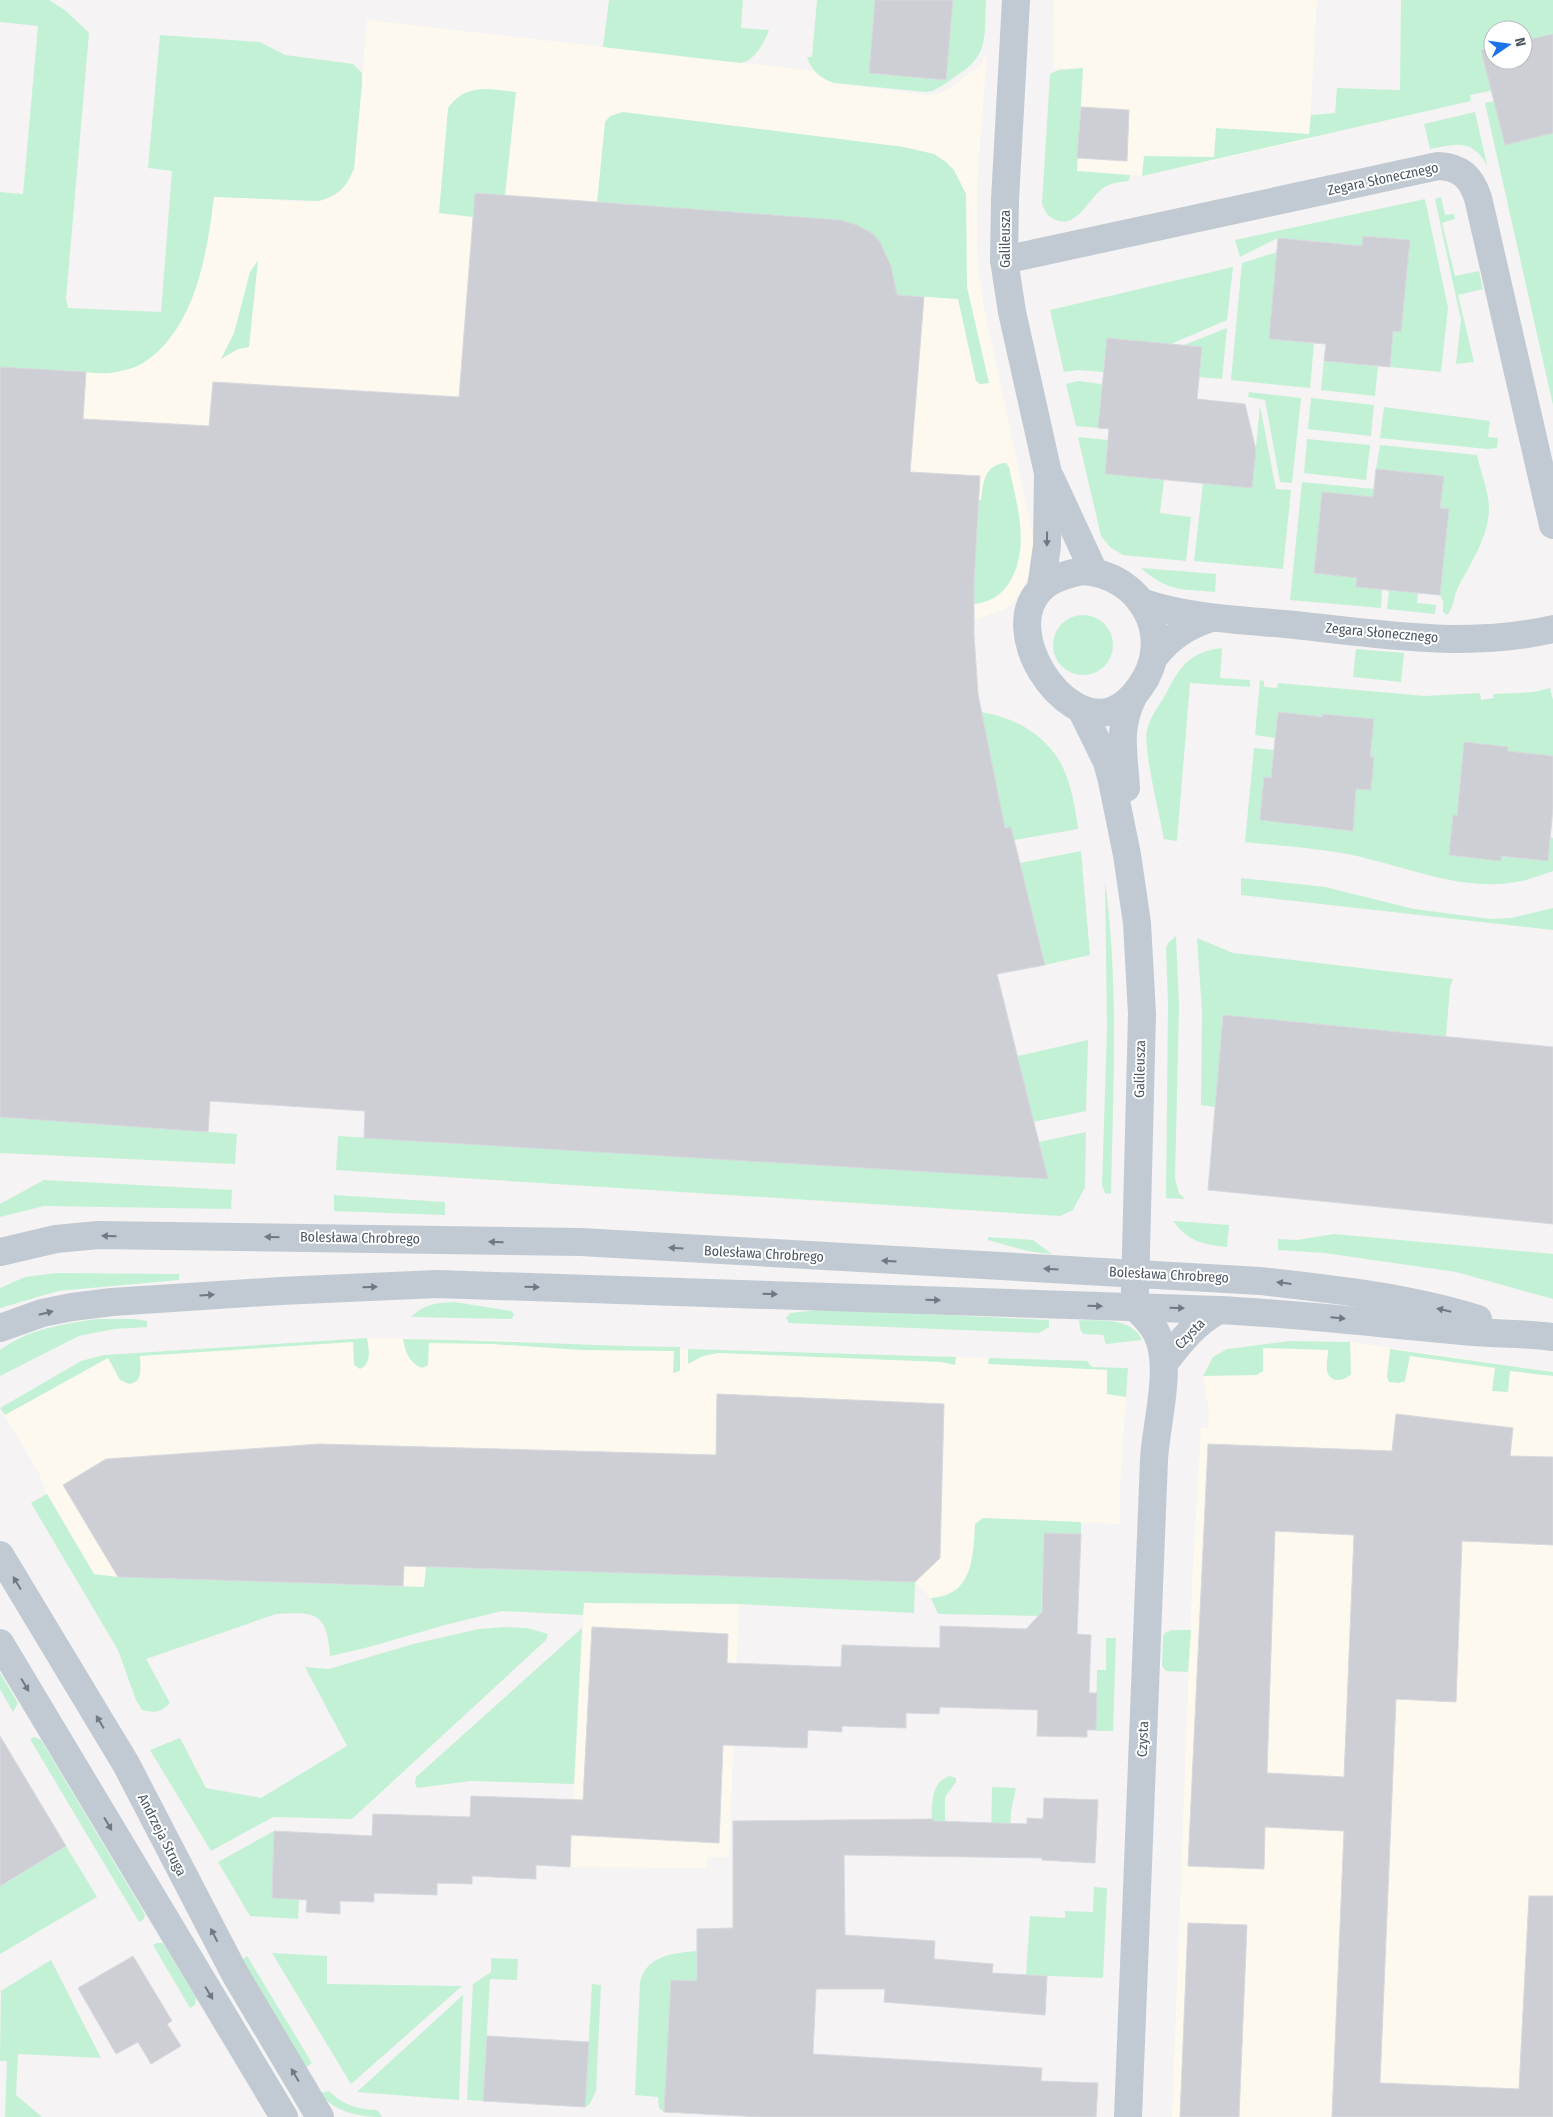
<svg xmlns="http://www.w3.org/2000/svg" width="1553" height="2117" font-family="'Fira Sans Condensed',sans-serif">
  <style>
    .commercial { fill: #fdf9ef }
    .green { fill: #c3f1d5; fill-rule: evenodd }
    .building { fill: #cdcfd5; stroke: #d7d9de; fill-rule: evenodd }
    .lines { fill: none; stroke-linecap: round; stroke-linejoin: round }
    .minor { stroke: #c1cad2; stroke-width: 28 }
    .oneway { fill: #6e7983 }
    .labels { text-anchor: middle; dominant-baseline: central; stroke-width: 4; stroke-linejoin: round; paint-order: stroke }
    .street-label { font-size: 14px; fill: #4a5661; stroke: #fff }
  </style>
  <rect width="100%" height="100%" fill="#f5f3f3"/>
  <g class="commercial">
    <polygon points="1054,0 1317,0 1309,139 1142,176 1077,171 1083,68 1053,69"/>
    <polygon points="367,20 814,71 834,83 926,95 940,93 952,87 982,63 987,51 977,185 977,244 979,272 983,303 1033,537 1033,557 1030,573 1021,591 1012,604 1001,611 974,620 974,611 213,382 209,426 0,414 0,367 108,373 180,323 195,288 208,241 214,196 305,202 319,201 332,197 354,169"/>
    <polygon points="367,1338 497,1340 581,1346 1087,1361 1092,1367 1128,1368 1120,1487 1120,1524 983,1518 970,1572 958,1587 947,1594 931,1598 915,1582 426,1567 425,1587 118,1577 94,1574 47,1494 37,1469 0,1408 81,1361 104,1355"/>
    <polygon points="1290,1341 1350,1342 1553,1372 1553,2117 1172,2117 1192,1583 1201,1428 1208,1428 1209,1412 1203,1376 1213,1357 1227,1349"/>
    <polygon points="584,1603 739,1604 729,1857 707,1857 707,1868 570,1867"/>
  </g>
  <g class="green">
    <path d="M0,0h49l17,11 23,22 -23,266 2,9 93,4 11,-141 -24,-3 12,-133 100,7 25,13 68,9 9,9v11l-8,85c-9,20 -14,25 -35,32l-105,-4c-7,56 -18,132 -71,166 -9,6 -22,8 -33,10 -12,1 -25,-1 -38,-2 -24,-1 -48,-2 -72,-4v-175l23,2 15,-168 -38,-4z"/>
    <path d="M609,0h134l-2,28 28,2c-5,13 -14,31 -29,33l-137,-16z"/>
    <path d="M817,0h58l-6,72 76,8 8,-80h33c-2,36 4,55 -30,76 -8,6 -15,11 -24,15l-6,1 -92,-9c-13,-4 -23,-13 -27,-26h5z"/>
    <path d="M1401,0h152v405l-68,-302 13,-3 -3,-10 -25,5 1,6 -329,75 2,-20 70,1 2,-29 93,6 2,-19 24,-2 2,-25 63,2zM1493,30h30v30h-30z"/>
    <path d="M1083,68l-6,103 53,4 -1,6c-8,1 -19,2 -26,7 -14,10 -26,41 -47,32 -8,-3 -12,-9 -14,-17l8,-129 9,-4z"/>
    <path d="M488,89l28,3 -11,104 -32,21 -34,-4 9,-105c11,-15 22,-19 40,-19z"/>
    <path d="M623,112l281,35 30,7 12,8 8,8 12,24 1,93 22,96 -9,1 -4,-3 -18,-82 -61,-4c-5,-23 -8,-43 -24,-61l-276,-31 8,-81 5,-6z"/>
    <path d="M1475,112l12,53c-15,-27 -32,-21 -57,-16l-6,-25z"/>
    <polygon points="1441,197 1445,215 1454,214 1455,219 1442,223 1455,276 1479,271 1483,289 1458,295 1474,362 1456,364 1461,320 1435,199"/>
    <polygon points="1425,199 1448,308 1441,372 1390,367 1393,331 1401,332 1409,240 1363,236 1362,246 1278,238 1240,257 1235,240"/>
    <polygon points="1277,252 1269,339 1314,343 1310,388 1231,380 1242,263"/>
    <polygon points="258,260 249,347 238,349 221,359 234,333 250,272"/>
    <polygon points="1233,267 1227,320 1171,344 1107,338 1103,372 1078,370 1064,372 1050,310"/>
    <polygon points="1227,328 1222,379 1199,377 1202,347 1184,345"/>
    <polygon points="1324,361 1378,366 1375,396 1321,390"/>
    <polygon points="1078,381 1102,384 1098,428 1076,426 1066,384"/>
    <polygon points="1249,392 1301,398 1292,483 1280,482 1265,400 1248,397"/>
    <polygon points="1311,398 1374,405 1371,436 1308,429"/>
    <polygon points="1260,406 1276,489 1291,490 1283,569 1194,561 1203,483 1252,488"/>
    <polygon points="1384,407 1490,421 1488,437 1498,438 1497,448 1487,449 1380,438"/>
    <polygon points="1078,437 1108,440 1105,474 1164,480 1160,513 1191,517 1186,561 1123,555 1110,547 1101,536"/>
    <polygon points="1307,439 1370,445 1366,480 1304,473"/>
    <path d="M1380,445l97,10c3,15 12,38 12,53 0,28 -18,55 -31,79 -4,8 -4,21 -11,28l-4,-3v-11l-3,-6 9,-86 -9,-1 4,-32 -68,-7z"/>
    <path d="M1003,463h3l3,4c8,39 23,83 -2,119 -8,11 -20,17 -33,18v-51l4,-53h3c2,-17 3,-33 22,-37z"/>
    <polygon points="1302,482 1374,489 1374,497 1314,573 1357,578 1356,587 1382,590 1381,608 1290,600"/>
    <path d="M1141,568l75,6 -1,18c-33,-3 -47,0 -74,-24z"/>
    <polygon points="1389,590 1418,593 1417,603 1436,605 1435,614 1387,609"/>
    <circle cx="1083" cy="645" r="30"/>
    <path d="M1222,648l-2,30 30,2v7l-60,-4 -13,158 -13,-2c-4,-23 -21,-90 -17,-109 4,-16 14,-26 21,-40 14,-27 24,-38 54,-42z"/>
    <polygon points="1356,649 1404,653 1401,682 1353,677"/>
    <path d="M1260,680l4,1v6l13,1 1,-5 147,13 55,-3 1,7 13,-2 -1,-4 41,-2 16,-4 3,12v56l-46,-5v-4l-43,-4 -7,73h-4l-4,39 52,6v-5l47,5 2,-24 3,1v33c-12,4 -24,9 -37,11 -55,10 -111,-16 -164,-27 -35,-7 -71,-9 -107,-13l9,-94 20,2 -3,28 -6,-1 43,47v2l44,5 4,-42 15,1 3,-33h-4l4,-38 -51,-5v3l-45,-5 -3,26 -20,-3z"/>
    <path d="M980,712c32,4 64,22 80,50 11,19 15,45 18,67l-64,11 -3,-13 -6,1z"/>
    <polygon points="1081,851 1090,955 1045,965 1020,863"/>
    <polygon points="1241,878 1325,887 1414,909 1490,919 1511,918 1553,908 1553,930 1241,895"/>
    <path d="M1105,881c14,104 8,208 6,313l-6,-1 -3,-8 5,-157z"/>
    <polygon points="1176,936 1179,1006 1175,1179 1179,1193 1185,1199 1166,1198 1168,1004 1166,948 1168,943"/>
    <polygon points="1197,938 1233,953 1453,979 1450,987 1446,1037 1224,1015 1215,1107 1201,1105 1202,1012"/>
    <polygon points="1088,1040 1086,1111 1033,1122 1018,1056"/>
    <polygon points="0,1117 237,1134 235,1164 0,1153"/>
    <polygon points="1086,1132 1085,1187 1073,1210 1060,1216 336,1170 338,1136 1047,1179 1039,1142"/>
    <polygon points="44,1180 232,1190 231,1209 44,1206 0,1217 0,1204"/>
    <polygon points="334,1195 445,1202 445,1215 334,1211"/>
    <path d="M1173,1221l56,4 -2,22c-26,-3 -38,-5 -54,-26z"/>
    <polygon points="1334,1234 1553,1254 1553,1299 1456,1272 1325,1253 1278,1250 1278,1239 1297,1240"/>
    <path d="M988,1237l45,3 19,14c-22,-1 -43,-8 -64,-14z"/>
    <polygon points="56,1273 179,1274 179,1280 58,1291 0,1308 0,1288 25,1277"/>
    <path d="M454,1302l57,9 3,3 -2,5 -101,-2c13,-13 26,-14 43,-15z"/>
    <polygon points="839,1310 1049,1320 1049,1327 1039,1333 789,1323 786,1318 790,1313 808,1311"/>
    <path d="M97,1319h38l12,2v6l-33,2 -35,7 -79,40v-26c29,-21 62,-26 97,-31z"/>
    <path d="M1079,1320c21,1 53,-3 63,20l-36,4 -3,-9 -20,-1 -3,-5z"/>
    <path d="M367,1338c2,11 5,26 -7,31l-6,-4 -1,-23 -213,14c0,11 4,26 -11,28l-9,-4 -12,-22 -103,57 -5,-7 81,-47 23,-6z"/>
    <path d="M403,1339c92,1 184,7 277,8v24l-7,2 1,-22 -92,-1 -91,-6 -62,-1 -1,22 -6,3c-13,-5 -17,-17 -19,-29z"/>
    <path d="M1290,1341l60,1 1,32c-6,7 -21,10 -24,-3 -1,-6 1,-15 1,-21l-65,-2v23l-6,4 -54,1 10,-19 14,-8z"/>
    <polygon points="688,1349 956,1357 955,1365 941,1362 719,1353 703,1356 688,1364"/>
    <polygon points="1390,1349 1553,1372 1553,1376 1510,1371 1508,1392 1492,1391 1495,1368 1410,1356 1405,1381 1398,1383 1389,1382 1387,1377"/>
    <polygon points="989,1358 1087,1361 1092,1367 1128,1368 1126,1397 1107,1394 1107,1370 988,1364"/>
    <path d="M47,1494l47,80 24,3 306,10 2,-20 489,15 -1,31 -175,-9 -155,-1 -1,12 -81,-4 -57,14 -76,22 -39,9c-3,-44 -14,-44 -54,-42l-130,45 24,44c-10,10 -15,10 -28,7l-6,-10 -18,-50 -87,-147z"/>
    <path d="M983,1518l98,4v12l-37,-1 -3,83 -103,-2 -7,-16c43,-2 42,-43 44,-74z"/>
    <polygon points="505,1627 527,1628 548,1634 546,1640 352,1819 273,1817 211,1851 150,1750 180,1738 206,1788 261,1798 347,1746 305,1667 329,1669 413,1644 479,1629"/>
    <polygon points="582,1628 574,1784 471,1781 417,1788 415,1782 416,1777"/>
    <polygon points="1172,1630 1191,1630 1188,1672 1166,1671 1162,1666 1163,1636 1165,1633"/>
    <polygon points="1106,1638 1116,1638 1113,1731 1096,1731 1097,1670 1106,1670"/>
    <polygon points="0,1673 18,1703 13,1712 0,1689"/>
    <polygon points="34,1737 41,1740 145,1914 144,1919 139,1922 30,1739"/>
    <path d="M949,1776l7,2v4l-11,15v24l-11,34c-1,-18 -6,-54 3,-69 2,-5 7,-7 12,-10z"/>
    <polygon points="992,1787 1016,1788 1011,1811 1009,1858 991,1857"/>
    <polygon points="274,1831 272,1898 299,1899 298,1919 250,1916 218,1862"/>
    <polygon points="66,1846 97,1897 0,1954 0,1872 7,1882"/>
    <polygon points="1094,1887 1107,1888 1103,1978 1026,1975 1030,1916 1065,1918 1065,1911 1093,1912"/>
    <polygon points="157,1943 163,1943 196,1998 195,2005 190,2008 153,1945"/>
    <path d="M697,1951l26,5 -55,96 -4,60 -5,-4 -1,-11 -23,-2 5,-113c7,-27 34,-29 57,-31z"/>
    <polygon points="272,1953 327,1956 327,1984 462,1986 351,2084"/>
    <polygon points="247,1956 312,2063 305,2068 240,1962"/>
    <polygon points="491,1958 518,1959 517,1980 490,1979 483,2101 467,2100 473,1984 491,1972"/>
    <polygon points="51,1960 101,2058 18,2054 16,2095 42,2117 5,2117 7,2061 0,2061 1,1991"/>
    <polygon points="592,1984 601,1985 596,2091 589,2105 585,2107"/>
    <polygon points="463,1995 459,2100 357,2092"/>
    <path d="M329,2091c12,13 30,19 48,19l5,7c-22,0 -48,-5 -62,-24z"/>
  </g>
  <g class="building">
    <polygon points="875,0 953,0 946,80 869,73"/>
    <polygon points="1553,34 1553,133 1505,145 1481,50 1493,48 1493,60 1523,60 1523,41"/>
    <polygon points="1081,107 1129,110 1127,161 1077,158"/>
    <polygon points="475,193 839,220 857,225 873,234 880,242 891,266 897,295 924,297 910,472 980,476 974,582 974,635 978,694 1005,828 1011,827 1045,965 997,974 1048,1179 364,1138 365,1111 210,1101 208,1132 0,1117 0,367 86,372 83,419 209,426 213,382 459,397"/>
    <polygon points="1363,236 1410,240 1401,332 1393,331 1390,367 1324,361 1326,344 1269,339 1278,238 1362,246"/>
    <polygon points="1107,338 1202,347 1197,399 1245,404 1256,450 1252,488 1105,474 1109,429 1098,428"/>
    <polygon points="1376,469 1444,476 1440,508 1449,509 1440,595 1356,587 1357,578 1314,573 1322,492 1373,497"/>
    <polygon points="1278,712 1323,717 1322,714 1374,719 1370,757 1374,757 1371,790 1356,789 1353,831 1260,820 1264,777 1271,778"/>
    <polygon points="1464,742 1508,747 1507,751 1553,756 1553,808 1548,861 1501,856 1501,861 1449,855 1453,815 1457,816"/>
    <polygon points="1223,1015 1553,1047 1553,1224 1208,1190"/>
    <polygon points="717,1394 944,1404 940,1558 915,1582 404,1566 403,1586 118,1577 63,1485 106,1459 320,1444 716,1455"/>
    <path d="M1396,1414l117,14 -3,28 43,1v88l-91,-4 -6,161 -60,-3 -16,384 139,6 10,-193h24v221h-221l12,-286 -79,-4 -1,42 -76,-3 20,-422 184,7zM1275,1531l79,4 -10,242 -77,-4z"/>
    <polygon points="1044,1533 1081,1534 1077,1634 1091,1635 1089,1693 1097,1693 1096,1730 1087,1730 1087,1737 1037,1736 1038,1710 940,1707 939,1714 906,1713 906,1728 842,1726 842,1732 808,1730 807,1748 723,1745 719,1843 571,1835 570,1867 536,1865 536,1879 472,1876 472,1884 437,1883 437,1895 374,1893 374,1902 340,1901 340,1914 306,1912 307,1900 272,1898 274,1831 372,1836 373,1814 470,1817 471,1796 583,1800 592,1627 728,1634 727,1663 841,1667 842,1645 940,1648 940,1626 1026,1629 1042,1612"/>
    <polygon points="0,1736 66,1846 0,1886"/>
    <polygon points="1044,1798 1098,1800 1095,1863 1042,1860 1042,1858 844,1855 845,1935 935,1941 934,1959 993,1964 992,1973 1047,1976 1045,2015 884,2002 885,1989 816,1989 813,2054 1042,2068 1041,2081 1098,2083 1096,2117 762,2117 664,2112 671,1980 697,1981 697,1929 733,1928 733,1821 933,1819 933,1821 1027,1824 1027,1818 1043,1819"/>
    <polygon points="1188,1923 1247,1925 1239,2117 1180,2117"/>
    <polygon points="133,1956 172,2021 167,2024 181,2046 151,2064 138,2042 116,2054 78,1988"/>
    <polygon points="487,2036 589,2042 585,2107 483,2101"/>
  </g>
  <g class="lines">
    <g class="minor">
      <polyline points="1016,0 1005,200 1004,260 1012,312 1048,473 1047,546 1041,588"/>
      <path d="M1004,260l434,-94c23,1 33,11 40,32l75,327"/>
      <polyline points="1051,479 1094,572"/>
      <path d="M1082,571c60,3 94,67 58,116 -7,10 -17,20 -29,24 -50,16 -112,-81 -70,-122 10,-11 27,-15 41,-18z"/>
      <path d="M1141,602c49,17 103,18 154,23 85,9 174,24 258,4"/>
      <path d="M1155,656c15,-19 32,-30 56,-38"/>
      <polyline points="1081,709 1107,762 1112,781 1127,855 1137,923 1142,1014 1135,1291"/>
      <path d="M1126,788c-2,-34 -9,-60 7,-91"/>
      <path d="M0,1252l56,-13 42,-4 483,7 679,39c73,8 147,16 218,38"/>
      <path d="M0,1328l42,-15 30,-6 40,-5 168,-11 157,-7 782,26c82,4 162,14 243,21 30,3 61,2 91,6"/>
      <path d="M1165,1362c16,-21 31,-40 54,-52"/>
      <polyline points="0,1555 126,1764 235,1974 320,2117"/>
      <polyline points="0,1643 284,2117"/>
      <path d="M1128,2117l26,-657c2,-38 19,-93 3,-126 -5,-11 -14,-19 -22,-27"/>
    </g>
  </g>
  <defs><path id="oneway-solid" d="M-6-.8H1V-3.2L6.5 0L1 3.2V.8H-6Z" transform="scale(1.25)"/></defs>
  <g class="oneway">
    <use href="#oneway-solid" transform="translate(1047 539) rotate(91)"/>
    <use href="#oneway-solid" transform="translate(109 1236) rotate(-178)"/>
    <use href="#oneway-solid" transform="translate(272 1237) rotate(-179)"/>
    <use href="#oneway-solid" transform="translate(496 1242) rotate(-179)"/>
    <use href="#oneway-solid" transform="translate(676 1248) rotate(-176)"/>
    <use href="#oneway-solid" transform="translate(889 1261) rotate(-177)"/>
    <use href="#oneway-solid" transform="translate(1051 1269) rotate(-177)"/>
    <use href="#oneway-solid" transform="translate(1284 1283) rotate(-173)"/>
    <use href="#oneway-solid" transform="translate(370 1287) rotate(-2)"/>
    <use href="#oneway-solid" transform="translate(532 1287) rotate(2)"/>
    <use href="#oneway-solid" transform="translate(770 1294) rotate(2)"/>
    <use href="#oneway-solid" transform="translate(207 1295) rotate(-3)"/>
    <use href="#oneway-solid" transform="translate(933 1300) rotate(2)"/>
    <use href="#oneway-solid" transform="translate(1095 1306) rotate(2)"/>
    <use href="#oneway-solid" transform="translate(1177 1308) rotate(2)"/>
    <use href="#oneway-solid" transform="translate(1444 1310) rotate(-167)"/>
    <use href="#oneway-solid" transform="translate(46 1313) rotate(-14)"/>
    <use href="#oneway-solid" transform="translate(1338 1318) rotate(5)"/>
    <use href="#oneway-solid" transform="translate(17 1583) rotate(-121)"/>
    <use href="#oneway-solid" transform="translate(25 1685) rotate(59)"/>
    <use href="#oneway-solid" transform="translate(100 1722) rotate(-121)"/>
    <use href="#oneway-solid" transform="translate(108 1824) rotate(59)"/>
    <use href="#oneway-solid" transform="translate(214 1935) rotate(-117)"/>
    <use href="#oneway-solid" transform="translate(209 1993) rotate(59)"/>
    <use href="#oneway-solid" transform="translate(295 2075) rotate(-121)"/>
  </g>
  <g class="labels">
    <g class="street-label">
      <text transform="translate(1383 179) rotate(-12)">Zegara Słonecznego</text>
      <text transform="translate(1005 239) rotate(-90)">Galileusza</text>
      <text transform="translate(1382 633) rotate(5)">Zegara Słonecznego</text>
      <text transform="translate(1140 1069) rotate(-89)">Galileusza</text>
      <text transform="translate(360 1238) rotate(1)">Bolesława Chrobrego</text>
      <text transform="translate(764 1254) rotate(3)">Bolesława Chrobrego</text>
      <text transform="translate(1169 1275) rotate(3)">Bolesława Chrobrego</text>
      <text transform="translate(1190 1334) rotate(-46)">Czysta</text>
      <text transform="translate(1143 1739) rotate(-88)">Czysta</text>
      <text transform="translate(162 1835) rotate(63)">Andrzeja Struga</text>
    </g>
  </g>
  <g transform="translate(1508 45) rotate(77)"><circle r="24" fill="#ffffff" stroke="#b7bbc0"/>
  <path d="M0-4L9 19L0 12L-9 19Z" fill="#1a73e8"/>
  <text y="-8" font-size="14" font-weight="bold" text-anchor="middle" fill="#4a5661">N</text>
  </g>
</svg>
